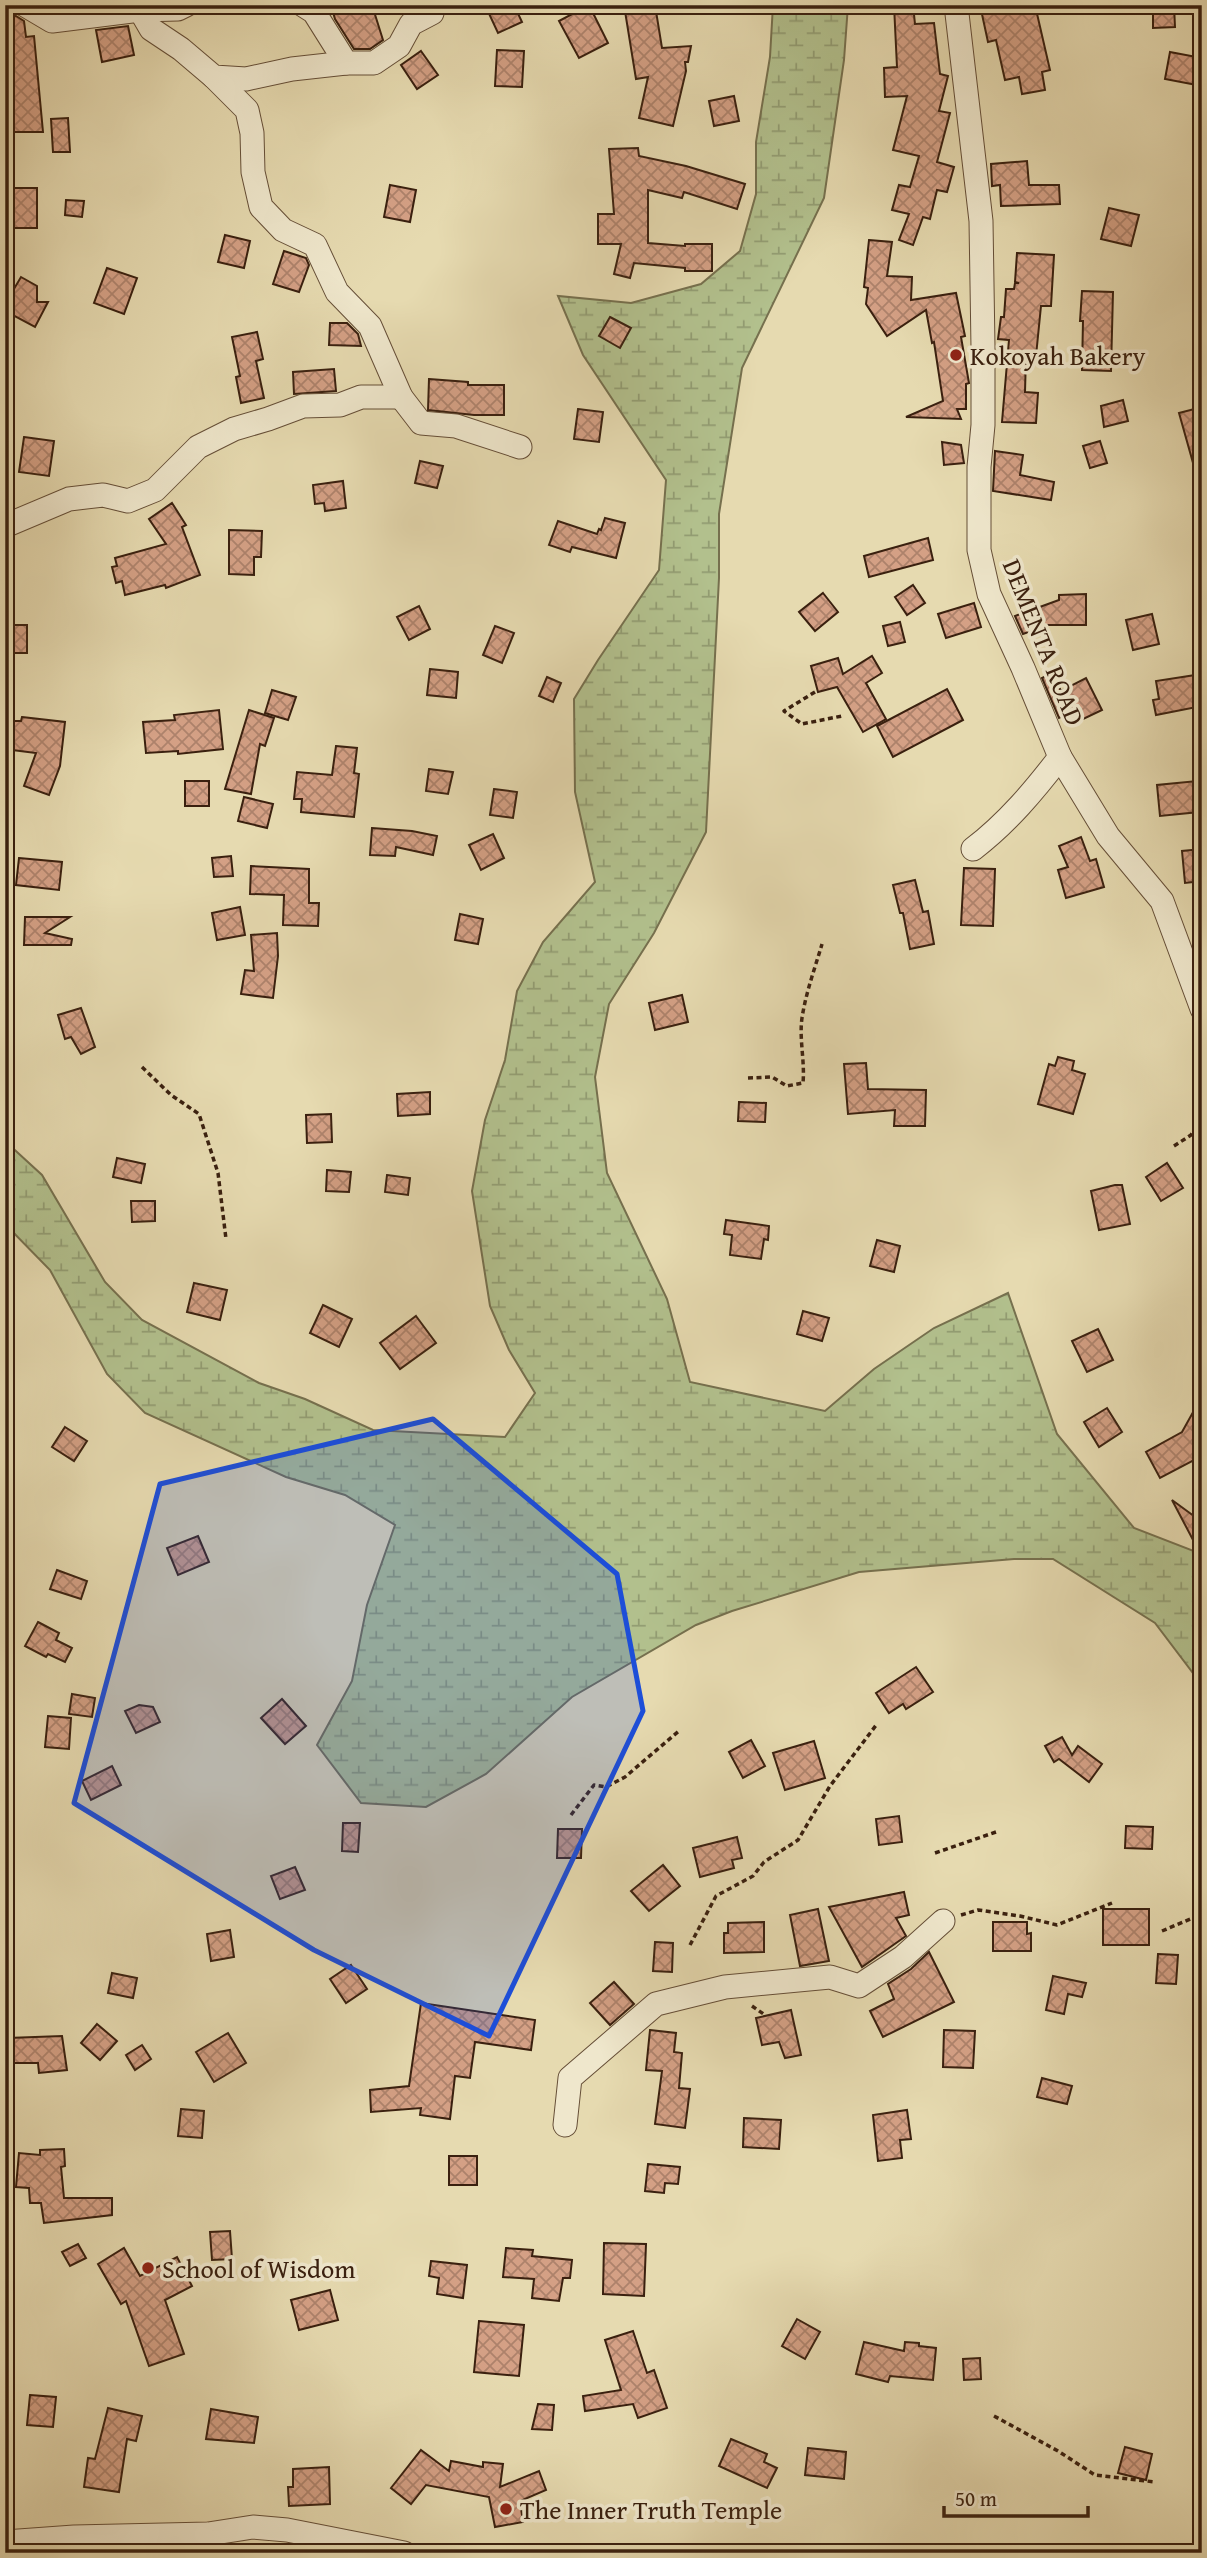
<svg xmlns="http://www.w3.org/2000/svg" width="1207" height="2558" font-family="'Gentium Book Plus',serif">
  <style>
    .wetland { fill: url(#wetland-marsh); stroke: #76704e; stroke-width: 2 }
    .building { fill: url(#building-cross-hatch); stroke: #3a200f; stroke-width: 2 }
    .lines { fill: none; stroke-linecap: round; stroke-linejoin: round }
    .minor-casing { stroke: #654e37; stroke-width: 25 }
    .path { stroke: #3a200f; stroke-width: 3.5; stroke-dasharray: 5 3.5; stroke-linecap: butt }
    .minor { stroke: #efe7cc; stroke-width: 23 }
    .marked { fill: #1d4ed8; fill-opacity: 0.2; stroke: #1d4ed8; stroke-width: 5; stroke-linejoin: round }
    .poi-dot { fill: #8f2418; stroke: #efe7cc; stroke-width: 2.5 }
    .labels { text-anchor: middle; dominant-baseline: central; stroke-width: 7; stroke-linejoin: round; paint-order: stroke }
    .poi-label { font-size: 26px; fill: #3a200f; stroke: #efe7cc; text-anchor: start }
    .street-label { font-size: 26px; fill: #3a200f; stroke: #efe7cc }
  </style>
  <defs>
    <pattern id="wetland-marsh" width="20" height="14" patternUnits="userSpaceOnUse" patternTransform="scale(1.75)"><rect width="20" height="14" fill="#b2c08d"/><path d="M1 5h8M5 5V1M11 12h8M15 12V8" fill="none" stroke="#929c72"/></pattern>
    <pattern id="building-cross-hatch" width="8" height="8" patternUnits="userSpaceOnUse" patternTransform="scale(1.75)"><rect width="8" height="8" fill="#d4a085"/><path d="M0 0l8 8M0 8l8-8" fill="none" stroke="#ad826b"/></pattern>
  </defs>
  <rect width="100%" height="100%" fill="#e6dab0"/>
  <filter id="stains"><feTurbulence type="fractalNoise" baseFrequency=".00286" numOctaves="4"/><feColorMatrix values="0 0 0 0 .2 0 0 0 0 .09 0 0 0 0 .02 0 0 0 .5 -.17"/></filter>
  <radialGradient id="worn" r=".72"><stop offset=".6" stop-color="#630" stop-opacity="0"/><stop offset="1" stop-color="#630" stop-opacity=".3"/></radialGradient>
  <polygon class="wetland" points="773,5 848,5 844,60 824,198 742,368 719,514 719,578 706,832 654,933 609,1004 595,1077 607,1173 667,1299 690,1382 825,1411 874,1369 934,1328 1008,1293 1057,1434 1134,1528 1196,1552 1202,1549 1202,1685 1155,1623 1053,1559 1014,1559 859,1572 732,1611 696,1625 572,1697 486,1774 426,1807 361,1803 317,1745 352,1681 367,1605 395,1525 345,1495 286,1477 145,1413 107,1374 50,1270 5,1224 5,1141 42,1175 105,1282 142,1320 259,1383 305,1399 373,1430 505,1437 535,1393 509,1350 490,1306 472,1191 485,1120 505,1060 517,991 543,942 595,882 575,792 574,699 598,660 659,570 666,480 583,355 558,296 631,303 701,284 740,251 756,194 756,142 770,57"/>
  <g class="building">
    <polygon points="331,5 372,5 383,40 370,49 354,49 335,19"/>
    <polygon points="485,5 514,5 522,22 498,33"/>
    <polygon points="589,5 608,43 579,58 559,21"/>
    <polygon points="624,5 655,5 662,48 691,46 688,62 685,62 686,71 673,126 639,118 648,77 636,79"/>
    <polygon points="894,5 913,5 915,24 934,23 940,74 948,76 939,111 950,113 937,162 954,167 947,192 937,190 930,219 923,217 913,245 899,240 909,214 892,210 899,185 910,187 919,156 893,150 907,96 885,97 884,68 897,67"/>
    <polygon points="980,5 1035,5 1050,70 1042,72 1045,90 1022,94 1019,77 1005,80 996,40 988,42"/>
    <polygon points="1153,5 1174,5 1175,27 1153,28"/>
    <polygon points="16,16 24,21 26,37 34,36 43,132 9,132 9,104 5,104 5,17"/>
    <polygon points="128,26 134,55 102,62 96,30"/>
    <polygon points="497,50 524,51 522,87 495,86"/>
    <polygon points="421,51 438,75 417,89 401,65"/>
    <polygon points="1170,52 1202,58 1202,86 1165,79"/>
    <polygon points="734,96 739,121 714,126 709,101"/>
    <polygon points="68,118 70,152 53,152 51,119"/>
    <polygon points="638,148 639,156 686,166 745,184 737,209 684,192 682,198 648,190 648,243 685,246 685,244 712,244 712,271 685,271 685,268 634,263 630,278 614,274 621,244 598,244 598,214 614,214 609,149"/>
    <polygon points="1027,161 1029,185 1059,185 1060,204 1001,206 1000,185 992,186 991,164"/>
    <polygon points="390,185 416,190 410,222 384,217"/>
    <rect x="5" y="188" width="32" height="40"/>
    <polygon points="66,200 84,201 82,217 65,215"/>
    <polygon points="1109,208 1139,215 1131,246 1101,239"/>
    <polygon points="225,235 250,241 244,268 218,262"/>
    <polygon points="869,240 892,242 887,276 912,277 911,300 956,293 965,336 961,337 969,383 966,384 966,409 957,409 961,419 906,417 943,401 934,342 932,343 926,310 887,336 866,304 868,288 864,287"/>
    <polygon points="284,251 306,258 309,265 299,292 273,284"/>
    <polygon points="1017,253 1054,255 1051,306 1041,306 1036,356 1026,355 1025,392 1038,393 1036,423 1002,422 1009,340 998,339 1001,317 1004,317 1006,289 1014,289 1015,283 1019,283 1015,282"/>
    <polygon points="107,268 137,278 124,314 94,303"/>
    <polygon points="21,277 37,286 37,302 48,302 35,327 5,311 5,304"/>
    <polygon points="1082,291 1113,292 1111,371 1082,370 1083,321 1080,321"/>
    <polygon points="610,317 631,328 620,348 599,336"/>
    <polygon points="330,323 347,323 358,334 361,346 329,345"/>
    <polygon points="257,332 263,359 256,361 264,398 241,403 236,377 240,376 232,337"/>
    <polygon points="334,369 336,391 294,394 293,372"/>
    <polygon points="429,379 468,382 468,385 504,385 504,415 474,415 428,410"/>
    <polygon points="1123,400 1128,421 1104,427 1101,406"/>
    <polygon points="1202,407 1202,476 1197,477 1179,413"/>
    <polygon points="578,409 603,412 599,442 574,439"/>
    <polygon points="24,437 54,441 49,476 19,472"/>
    <polygon points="1100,441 1107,463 1090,468 1083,446"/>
    <polygon points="942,442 961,445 964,463 944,465"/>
    <polygon points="995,451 1023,455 1020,475 1054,482 1051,500 993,491"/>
    <polygon points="420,461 443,466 437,488 415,483"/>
    <polygon points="343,481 346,508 325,511 324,503 315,504 313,485"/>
    <polygon points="172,503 186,525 182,527 200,575 166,588 165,585 125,595 122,581 116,583 112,567 117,566 115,558 166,544 149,519"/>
    <polygon points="605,518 625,523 616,558 572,547 570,552 549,545 558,521 597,534 599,529 601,530"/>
    <polygon points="229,530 262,531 261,557 254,557 254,575 229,574"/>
    <polygon points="928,538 933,560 869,577 864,556"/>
    <polygon points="913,585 925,603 907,615 895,597"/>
    <polygon points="823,593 838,612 815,631 799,612"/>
    <polygon points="1086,594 1086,625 1048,625 1023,634 1015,616 1059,600 1059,595"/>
    <polygon points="974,603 981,627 946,638 938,614"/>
    <polygon points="419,606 430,629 409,640 397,617"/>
    <polygon points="1152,614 1159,644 1133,650 1126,620"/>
    <polygon points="900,622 905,642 888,646 883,626"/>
    <rect x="5" y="625" width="22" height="28"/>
    <polygon points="495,626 514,633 502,663 483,655"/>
    <polygon points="872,656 882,673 866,683 886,719 863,732 837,687 818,692 811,666 838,658 843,674"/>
    <polygon points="430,669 458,672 456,698 427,695"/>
    <polygon points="1052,673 1061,691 1086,678 1102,710 1079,721 1073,711 1059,718 1042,678"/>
    <polygon points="1202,674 1202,706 1156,715 1153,700 1159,699 1156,681"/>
    <polygon points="547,677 561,683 553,702 539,696"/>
    <polygon points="947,689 963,720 893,757 877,726"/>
    <polygon points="272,690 296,697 288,720 265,713"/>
    <polygon points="219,710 223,749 178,754 178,751 146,753 143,722 175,720 174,715"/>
    <polygon points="249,710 274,718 265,746 260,744 251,794 225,789"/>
    <polygon points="22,717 65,722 60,766 49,795 24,786 36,753 5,749 5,721 21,721"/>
    <polygon points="336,746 357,748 354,773 359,774 354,817 301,812 302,799 294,799 297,772 332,775"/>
    <polygon points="429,769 453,772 448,794 426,791"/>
    <rect x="185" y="781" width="24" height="25"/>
    <polygon points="1197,781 1199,812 1160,816 1157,785"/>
    <polygon points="494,789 517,792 513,818 490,815"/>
    <polygon points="244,797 273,804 267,828 238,821"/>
    <polygon points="372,828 412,831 437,836 433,855 396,847 395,856 370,855"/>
    <polygon points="493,834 504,858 481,870 469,845"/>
    <polygon points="1081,837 1090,861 1096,859 1104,887 1066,898 1058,870 1068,867 1059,846"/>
    <polygon points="1202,849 1202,881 1185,883 1182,851"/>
    <polygon points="231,856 233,876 214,877 212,858"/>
    <polygon points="19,858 62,862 59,890 16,885"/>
    <polygon points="251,866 309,869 309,903 319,903 318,926 283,925 284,895 250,894"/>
    <polygon points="964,868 995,869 993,926 961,925"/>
    <polygon points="915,880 923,912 928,911 934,944 910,949 903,913 900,913 893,885"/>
    <polygon points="240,907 245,935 217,940 212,913"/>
    <polygon points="460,914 483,919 478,944 455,940"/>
    <polygon points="25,917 70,917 45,933 72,939 71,945 24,945"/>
    <polygon points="277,933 278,956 273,998 241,994 245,970 254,971 251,935"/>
    <polygon points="682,995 688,1022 655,1030 649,1003"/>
    <polygon points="81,1008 95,1047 81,1054 71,1037 65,1039 58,1015"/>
    <polygon points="1058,1057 1074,1061 1072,1070 1085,1074 1073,1114 1038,1104 1049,1064 1055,1066"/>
    <polygon points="866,1063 868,1089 926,1090 925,1126 894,1126 895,1110 848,1114 844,1064"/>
    <polygon points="430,1092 430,1114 398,1116 397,1094"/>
    <polygon points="739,1102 766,1103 765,1122 738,1121"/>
    <polygon points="331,1114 332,1142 307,1143 306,1115"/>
    <polygon points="117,1158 145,1164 141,1183 113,1177"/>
    <polygon points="1167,1163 1183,1188 1161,1201 1146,1177"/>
    <polygon points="327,1170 351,1172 349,1192 326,1191"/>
    <polygon points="387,1175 410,1178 408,1195 385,1192"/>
    <polygon points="1115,1185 1122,1185 1130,1224 1099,1230 1091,1191"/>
    <polygon points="131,1201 155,1201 155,1221 132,1222"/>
    <polygon points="726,1220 769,1226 768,1240 764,1239 761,1259 730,1255 732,1235 724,1234"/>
    <polygon points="877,1240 900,1246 894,1272 870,1266"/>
    <polygon points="194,1283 227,1290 220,1320 187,1312"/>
    <polygon points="323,1305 352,1319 339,1347 310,1333"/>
    <polygon points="803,1311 829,1318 822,1341 797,1334"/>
    <polygon points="416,1316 436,1343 400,1369 380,1343"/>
    <polygon points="1098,1329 1113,1360 1087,1372 1072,1341"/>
    <polygon points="1202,1396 1202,1456 1160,1478 1146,1452 1182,1432"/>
    <polygon points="1107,1408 1122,1432 1099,1447 1084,1422"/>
    <polygon points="65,1427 87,1441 74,1461 52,1447"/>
    <polygon points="1172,1500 1202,1522 1202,1557"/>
    <polygon points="198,1536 209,1562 178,1575 167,1548"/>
    <polygon points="57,1570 87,1581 81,1599 50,1589"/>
    <polygon points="38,1622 59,1633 56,1640 72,1648 65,1662 48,1654 46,1657 25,1646"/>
    <polygon points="916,1667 933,1692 906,1709 903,1704 889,1713 876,1693"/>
    <polygon points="72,1694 95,1698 92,1717 69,1714"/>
    <polygon points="282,1699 306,1726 285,1744 261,1718"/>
    <polygon points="139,1705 153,1707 160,1722 136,1733 125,1711"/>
    <polygon points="48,1716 71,1718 69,1749 45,1747"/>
    <polygon points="1062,1737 1072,1755 1078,1746 1102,1764 1089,1782 1059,1759 1054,1762 1045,1746"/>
    <polygon points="751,1740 765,1766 743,1778 729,1752"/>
    <polygon points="814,1741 825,1778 785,1790 773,1753"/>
    <polygon points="112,1766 121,1785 91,1800 82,1781"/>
    <polygon points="899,1816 902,1842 879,1845 876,1819"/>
    <polygon points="343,1823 360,1823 358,1852 342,1851"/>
    <polygon points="1126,1826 1153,1827 1152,1849 1125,1848"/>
    <polygon points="558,1829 582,1829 581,1858 557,1858"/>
    <polygon points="737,1837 742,1858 732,1860 734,1868 700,1877 693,1848"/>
    <polygon points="663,1865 680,1886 649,1911 631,1891"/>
    <polygon points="295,1867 305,1890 280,1899 271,1876"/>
    <polygon points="904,1892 909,1915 896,1918 906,1936 862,1967 829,1907"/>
    <polygon points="818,1909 829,1961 800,1966 790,1915"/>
    <rect x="1103" y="1909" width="46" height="36"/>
    <polygon points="764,1922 764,1952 724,1953 724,1933 728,1933 728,1923"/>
    <polygon points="993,1922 1027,1922 1027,1934 1031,1933 1031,1951 993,1951"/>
    <polygon points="230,1930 234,1957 211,1961 207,1934"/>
    <polygon points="655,1942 673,1943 672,1972 653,1971"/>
    <polygon points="929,1952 954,2002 883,2037 870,2011 894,1999 888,1984 911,1969"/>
    <polygon points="1158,1954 1178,1955 1176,1984 1156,1983"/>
    <polygon points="351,1965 367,1989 346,2003 330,1979"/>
    <polygon points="112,1973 137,1978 133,1998 108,1993"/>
    <polygon points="1053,1976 1086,1983 1082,1997 1068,1994 1064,2014 1046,2010"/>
    <polygon points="614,1982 634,2004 610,2025 590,2003"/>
    <polygon points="421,2003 535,2020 531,2050 475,2042 470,2078 455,2076 450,2119 420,2115 421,2108 371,2112 370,2090 409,2086"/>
    <polygon points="791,2010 801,2055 785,2058 779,2042 762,2045 756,2018"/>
    <polygon points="97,2024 117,2041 100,2060 81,2043"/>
    <polygon points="650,2030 676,2033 674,2052 682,2053 679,2088 690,2089 685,2128 655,2124 662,2071 646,2070"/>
    <polygon points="944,2030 975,2031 973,2068 943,2067"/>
    <polygon points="228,2033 246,2063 214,2082 196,2052"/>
    <polygon points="62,2036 67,2070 39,2073 38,2063 8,2063 8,2038"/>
    <polygon points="142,2045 151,2059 135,2070 126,2055"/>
    <polygon points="1042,2078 1072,2086 1067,2104 1037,2097"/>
    <polygon points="181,2109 204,2111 202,2138 178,2136"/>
    <polygon points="907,2110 911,2139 900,2140 902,2158 878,2161 873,2115"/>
    <polygon points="744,2118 781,2120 779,2149 743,2147"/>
    <polygon points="64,2149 65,2166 61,2167 64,2198 112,2198 112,2215 44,2223 41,2203 30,2203 29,2188 16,2187 19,2153 40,2155 40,2150"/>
    <rect x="449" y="2156" width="28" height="29"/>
    <polygon points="648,2164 680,2167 678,2184 665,2183 664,2193 645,2191"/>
    <polygon points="230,2231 232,2259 212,2260 210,2232"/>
    <polygon points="604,2243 646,2244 644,2296 603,2294"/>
    <polygon points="78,2244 86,2258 70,2266 62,2252"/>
    <polygon points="124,2248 140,2276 177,2257 192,2286 165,2300 184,2354 149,2366 126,2301 121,2304 98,2264"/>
    <polygon points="506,2248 533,2250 532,2256 572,2260 570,2278 563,2278 559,2301 532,2298 534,2279 503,2277"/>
    <polygon points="431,2261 467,2265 463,2298 437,2294 439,2278 429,2276"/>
    <polygon points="330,2290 338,2320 299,2330 291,2300"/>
    <polygon points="797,2319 820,2332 805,2359 782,2346"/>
    <polygon points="479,2321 524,2325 519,2376 474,2372"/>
    <polygon points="633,2331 647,2373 654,2370 667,2408 638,2418 633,2404 585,2411 583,2396 621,2390 605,2340"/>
    <polygon points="864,2342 904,2351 905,2342 919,2343 919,2346 936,2348 933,2380 890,2376 888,2382 856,2374"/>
    <polygon points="980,2358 981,2379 964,2380 963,2359"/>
    <polygon points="30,2395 56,2397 53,2427 27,2425"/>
    <polygon points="538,2404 554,2405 552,2430 532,2429"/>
    <polygon points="108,2408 142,2416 136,2441 127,2439 119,2492 84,2487 88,2458 95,2459"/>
    <polygon points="211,2409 258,2417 254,2443 206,2439"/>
    <polygon points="731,2439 767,2454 764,2462 777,2468 767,2488 719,2466"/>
    <polygon points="1125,2447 1152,2454 1146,2480 1118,2473"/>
    <polygon points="808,2448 846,2452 844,2479 805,2475"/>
    <polygon points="421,2450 449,2471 451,2461 483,2467 483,2462 503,2464 500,2487 539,2471 546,2490 520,2501 523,2522 495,2527 489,2497 426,2485 411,2504 391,2488"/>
    <polygon points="329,2467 330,2504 289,2506 288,2487 293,2487 293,2469"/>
  </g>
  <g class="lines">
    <defs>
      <g id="minor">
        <polyline points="25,5 52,21 140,10 178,9 186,5"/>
        <polyline points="303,5 314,12 346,63 374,63 399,46 411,24 432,13"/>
        <polyline points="956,5 981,221 983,347 983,425 979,467 979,550 989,594 1023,668 1060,757 1108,836 1162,901 1202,1009"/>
        <polyline points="140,10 151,29 181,49 214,77 246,79 292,69 346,63"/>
        <polyline points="214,77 247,110 252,133 253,172 261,207 283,230 315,245 337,292 370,326 401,397 421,423 456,426 520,447"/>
        <polyline points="5,526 69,499 103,495 128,501 155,490 198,447 234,429 268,419 303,406 340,405 361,397 401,397"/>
        <path d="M973,849c34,-26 61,-58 87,-92"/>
        <polyline points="565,2125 570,2078 656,2004 725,1987 830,1977 859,1986 903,1957 943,1921"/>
        <polyline points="5,2542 74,2537 208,2534 253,2527 287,2530 404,2553"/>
      </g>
    </defs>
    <use href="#minor" class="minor-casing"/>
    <g class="path">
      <polyline points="815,692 784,711 802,724 842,716"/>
      <polyline points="142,1067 171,1095 199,1114 218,1173 226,1239"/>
      <path d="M748,1078l24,-1 15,9 16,-3c2,-22 -4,-44 -1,-65 4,-26 13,-50 20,-74"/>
      <polyline points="1174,1146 1191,1135 1202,1115"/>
      <polyline points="571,1815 594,1785 606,1787 625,1777 680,1730"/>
      <polyline points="935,1853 996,1832"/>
      <polyline points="961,1915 978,1910 1020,1916 1057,1925 1112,1903"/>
      <polyline points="1162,1931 1202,1914"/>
      <polyline points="690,1945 716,1896 753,1876 764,1862 798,1840 830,1786 877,1724"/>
      <polyline points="752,2006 765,2015"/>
      <polyline points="994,2416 1058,2451 1095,2475 1155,2482"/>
    </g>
    <use href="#minor" class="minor"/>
  </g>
  <path class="marked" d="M433,1419l184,155 26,137 -154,325 -175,-86 -240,-147 86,-319z"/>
  <g class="poi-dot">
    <circle cx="956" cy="355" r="7"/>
    <circle cx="148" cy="2268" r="7"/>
    <circle cx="506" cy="2509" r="7"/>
  </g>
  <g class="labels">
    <g class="poi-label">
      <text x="970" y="355">Kokoyah Bakery</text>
      <text x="162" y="2268">School of Wisdom</text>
      <text x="520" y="2509">The Inner Truth Temple</text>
    </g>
    <g class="street-label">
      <text transform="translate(1044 642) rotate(68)">DEMENTA ROAD</text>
    </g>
  </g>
  <rect width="1207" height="2558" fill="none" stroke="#e6dab0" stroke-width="28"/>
  <rect x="7" y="7" width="1193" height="2544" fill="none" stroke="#3a200f" stroke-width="3.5"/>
  <rect x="14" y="14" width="1179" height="2530" fill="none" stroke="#3a200f" stroke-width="2"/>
  <path d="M944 2506v10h144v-10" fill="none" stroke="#3a200f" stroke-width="3.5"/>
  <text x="955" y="2506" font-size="21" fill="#3a200f" stroke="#efe7cc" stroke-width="5" paint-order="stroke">50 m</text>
  <rect width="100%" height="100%" filter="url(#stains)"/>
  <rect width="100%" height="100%" fill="url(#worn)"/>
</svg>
